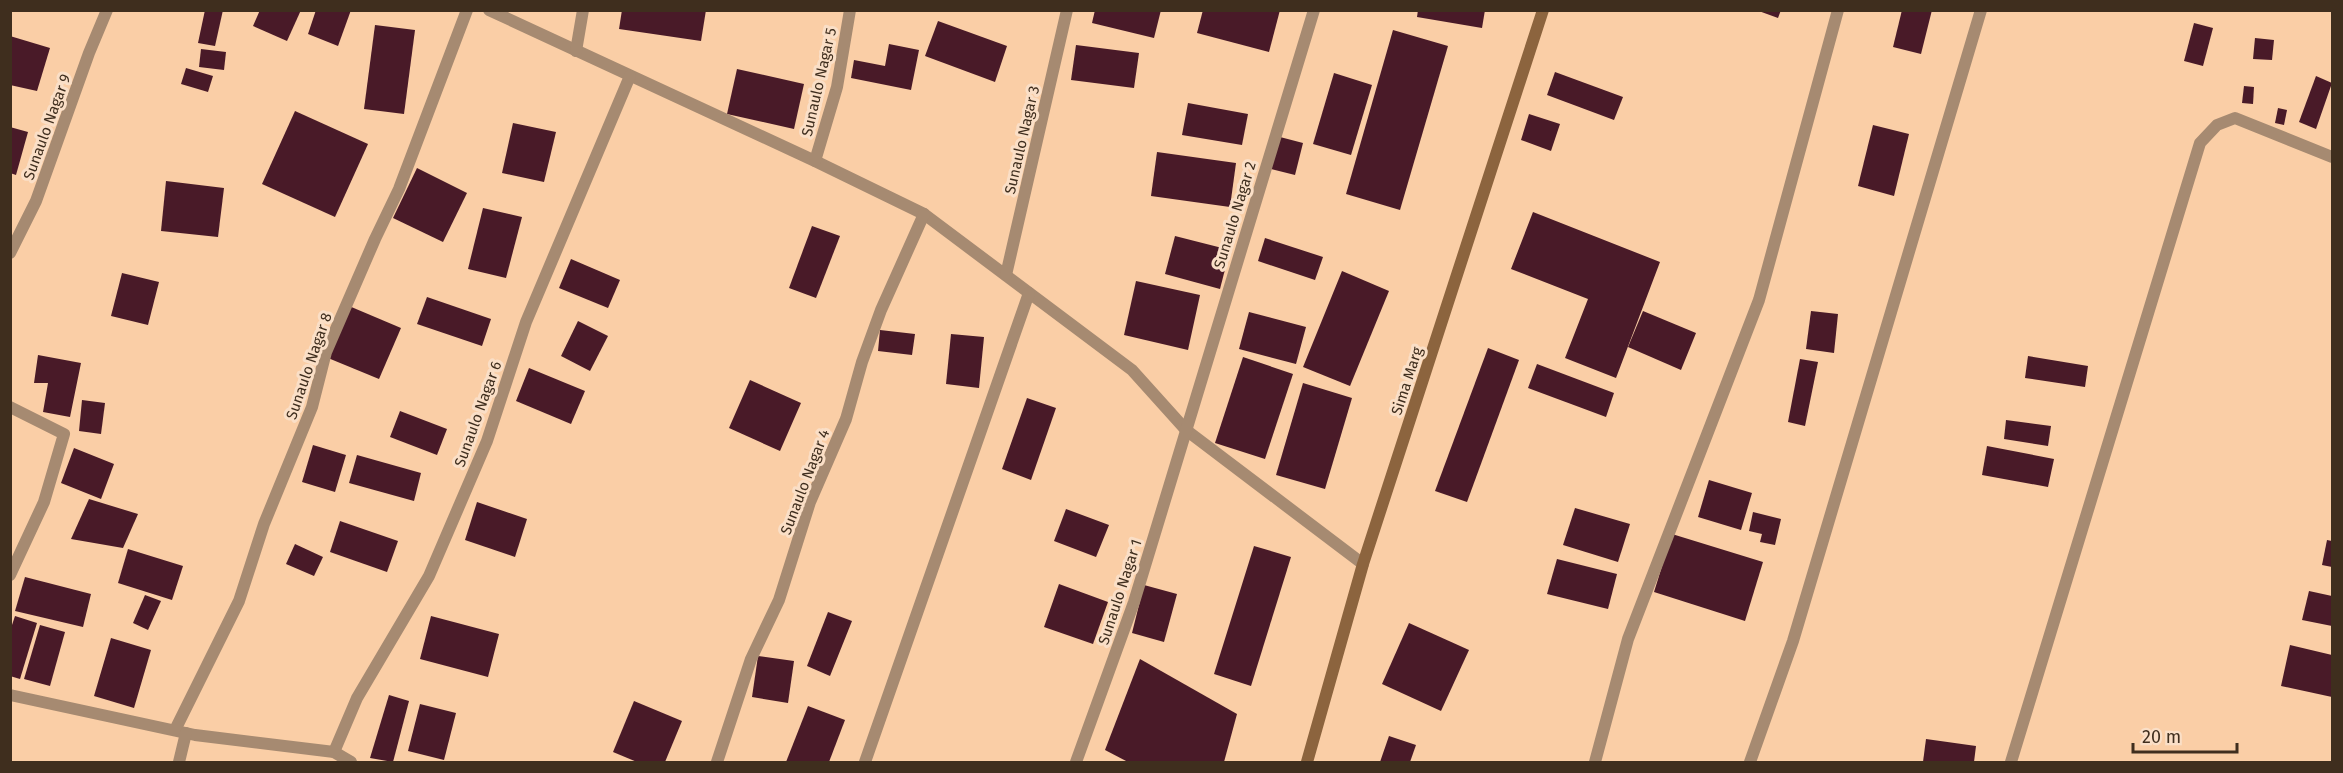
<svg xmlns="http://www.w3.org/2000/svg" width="2343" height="773" font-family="'Fira Sans',sans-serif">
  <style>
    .building { fill: #491a28 }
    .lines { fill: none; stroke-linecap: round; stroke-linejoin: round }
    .street { stroke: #a68a71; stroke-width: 12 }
    .secondary { stroke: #8c643e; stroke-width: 12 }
    .labels { text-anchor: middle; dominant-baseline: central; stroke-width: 6; stroke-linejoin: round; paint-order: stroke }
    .street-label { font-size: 15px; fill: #3f2e1e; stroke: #fadfc7 }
  </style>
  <rect width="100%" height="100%" fill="#facea6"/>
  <g class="building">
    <polygon points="205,10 223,10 215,46 198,43"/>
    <polygon points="260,10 301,10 287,41 253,26"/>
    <polygon points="316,10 351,10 338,46 308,34"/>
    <polygon points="622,10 706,10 701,41 619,29"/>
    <polygon points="1095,10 1161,10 1154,38 1092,23"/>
    <polygon points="1203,10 1280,10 1269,52 1197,33"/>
    <polygon points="1418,10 1485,10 1482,28 1417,17"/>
    <polygon points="1756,10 1781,10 1778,18"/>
    <polygon points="1902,10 1932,10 1921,54 1893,47"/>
    <polygon points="938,21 1007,46 995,82 925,56"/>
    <polygon points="2194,23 2213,28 2203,66 2184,61"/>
    <polygon points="375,25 415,30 404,114 364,109"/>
    <polygon points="1393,30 1448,46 1400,210 1346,194"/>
    <polygon points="10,36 50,48 37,91 10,85"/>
    <polygon points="2255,38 2274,40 2272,60 2253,59"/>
    <polygon points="889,44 919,50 911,90 851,78 854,60 885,66"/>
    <polygon points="1076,45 1139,53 1134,88 1071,80"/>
    <polygon points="201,49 226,52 224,70 199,67"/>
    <polygon points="186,68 213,76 208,92 181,84"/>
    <polygon points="737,69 804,84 794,129 727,114"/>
    <polygon points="1555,72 1623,97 1614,120 1547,95"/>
    <polygon points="1334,73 1372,85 1351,155 1313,144"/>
    <polygon points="2316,76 2332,83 2316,129 2299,122"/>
    <polygon points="2244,86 2254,87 2253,104 2242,103"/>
    <polygon points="1188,103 1248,114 1242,145 1182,135"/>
    <polygon points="2278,108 2287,110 2284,125 2275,123"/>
    <polygon points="295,111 368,144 335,217 262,184"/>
    <polygon points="1529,114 1560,124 1551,151 1521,140"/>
    <polygon points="513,123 556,132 544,182 502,173"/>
    <polygon points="1873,125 1909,134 1894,196 1858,186"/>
    <polygon points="10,127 28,132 16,175 10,173"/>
    <polygon points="1280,137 1303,143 1295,175 1271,169"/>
    <polygon points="1157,152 1236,163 1230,207 1151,196"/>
    <polygon points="417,168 467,193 443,242 393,218"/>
    <polygon points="166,181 224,188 218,237 161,231"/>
    <polygon points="483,208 522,217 506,278 468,269"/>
    <polygon points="1533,212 1660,262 1616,378 1565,358 1588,299 1511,269"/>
    <polygon points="812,226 840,236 816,298 789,288"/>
    <polygon points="1175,236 1230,250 1220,289 1165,274"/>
    <polygon points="1265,238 1323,257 1315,280 1258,261"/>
    <polygon points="571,259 620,280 608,308 559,288"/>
    <polygon points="1342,271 1389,291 1350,386 1303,367"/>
    <polygon points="122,273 159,282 148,325 111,316"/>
    <polygon points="1136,281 1200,295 1188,350 1124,335"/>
    <polygon points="427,297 491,319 482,346 417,324"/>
    <polygon points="349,306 401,328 379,379 328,358"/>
    <polygon points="1643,311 1696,333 1681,370 1628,347"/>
    <polygon points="1811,311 1838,314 1834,353 1806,349"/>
    <polygon points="1249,312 1306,327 1296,364 1239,349"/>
    <polygon points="578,321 608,336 590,371 561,356"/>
    <polygon points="880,330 915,334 912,355 878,351"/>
    <polygon points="951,334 984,337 979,388 946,384"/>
    <polygon points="1488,348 1519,360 1467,502 1435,491"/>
    <polygon points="38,355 81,363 70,417 43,412 48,383 34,383"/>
    <polygon points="2028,356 2088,366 2085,387 2025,378"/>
    <polygon points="1243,357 1293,374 1265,459 1215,443"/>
    <polygon points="1800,359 1818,362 1805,426 1788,422"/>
    <polygon points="1537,364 1614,393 1606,417 1528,388"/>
    <polygon points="529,368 585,391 571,424 516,401"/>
    <polygon points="750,380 801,403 780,451 729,428"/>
    <polygon points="1303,383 1352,398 1325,489 1276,475"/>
    <polygon points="1027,398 1056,408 1031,480 1002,469"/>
    <polygon points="82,400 105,403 101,434 79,431"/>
    <polygon points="400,411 447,429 437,455 390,437"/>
    <polygon points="2006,420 2051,426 2048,446 2004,439"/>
    <polygon points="313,445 346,455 335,492 302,482"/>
    <polygon points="1987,446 2054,459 2048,487 1982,475"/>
    <polygon points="74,448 114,464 101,499 61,483"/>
    <polygon points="357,455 421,473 414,501 349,483"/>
    <polygon points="1709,480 1752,493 1741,530 1698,517"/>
    <polygon points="89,499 138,514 123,548 71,539"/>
    <polygon points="477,502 527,519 515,557 465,540"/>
    <polygon points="1575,508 1630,524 1618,562 1563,545"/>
    <polygon points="1066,509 1109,525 1096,557 1054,541"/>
    <polygon points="1753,512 1781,519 1775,545 1760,542 1762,534 1749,531"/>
    <polygon points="340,521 398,541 387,572 330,552"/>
    <polygon points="1672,534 1763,562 1745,621 1654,592"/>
    <polygon points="2327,540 2332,541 2332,567 2322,565"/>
    <polygon points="295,544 323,557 314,576 286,564"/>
    <polygon points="1254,546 1291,557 1251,686 1214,674"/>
    <polygon points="128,549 183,566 172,600 118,583"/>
    <polygon points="1557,559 1617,574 1608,609 1547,594"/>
    <polygon points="25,577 91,594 83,627 15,611"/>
    <polygon points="1059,584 1108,602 1093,644 1044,627"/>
    <polygon points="1144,585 1177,594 1164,642 1132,633"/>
    <polygon points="2309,591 2332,596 2332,626 2302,620"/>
    <polygon points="145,595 161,601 148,630 133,623"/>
    <polygon points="828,612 852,621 830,676 807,666"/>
    <polygon points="15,616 37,623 20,679 10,676 10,631"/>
    <polygon points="431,616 499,634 488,677 420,659"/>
    <polygon points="1409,623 1469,650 1441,711 1382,684"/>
    <polygon points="40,625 65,632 50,686 24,679"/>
    <polygon points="111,638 151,650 134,708 94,696"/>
    <polygon points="2290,645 2332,655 2332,697 2281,686"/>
    <polygon points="758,656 794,661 788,703 752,697"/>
    <polygon points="1140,659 1237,714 1224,762 1128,762 1105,750"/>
    <polygon points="389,695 409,701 393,762 370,758"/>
    <polygon points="634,701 682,721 665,762 637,762 613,752"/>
    <polygon points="420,704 456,713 444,760 408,751"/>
    <polygon points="808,706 845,720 829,762 786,762"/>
    <polygon points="1389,736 1416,745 1410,762 1380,762"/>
    <polygon points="1926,739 1976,746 1974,762 1923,762"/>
  </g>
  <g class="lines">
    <g class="street">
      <polyline points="489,10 815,161 924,214 1132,370 1186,430 1363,564"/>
      <polyline points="576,51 583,10"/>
      <polyline points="815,161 837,87 850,10"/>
      <polyline points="10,253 36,201 89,53 107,10"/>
      <polyline points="1006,275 1067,10"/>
      <polyline points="10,407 64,434 44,502 10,575"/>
      <polyline points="10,695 195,735 334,752 351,762"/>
      <polyline points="175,730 239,601 264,524 312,407 326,352 375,239 399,189 467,10"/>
      <polyline points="334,752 357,698 429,576 487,441 526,322 630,76"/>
      <polyline points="179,762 186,733"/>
      <polyline points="717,762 751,659 779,600 810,502 846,419 862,362 881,310 924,214"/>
      <polyline points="865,762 1029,293"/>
      <polyline points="1076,762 1134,602 1314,10"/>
      <polyline points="1595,762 1628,639 1759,300 1838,10"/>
      <polyline points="1750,762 1793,641 1981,10"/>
      <polyline points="2011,762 2200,143 2217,125 2235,118 2332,157"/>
    </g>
    <polyline class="secondary" points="1307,762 1363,564 1543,10"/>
  </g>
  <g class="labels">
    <g class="street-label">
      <text transform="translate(819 82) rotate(-77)">Sunaulo Nagar 5</text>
      <text transform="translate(47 127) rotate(-70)">Sunaulo Nagar 9</text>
      <text transform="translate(1022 140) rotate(-77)">Sunaulo Nagar 3</text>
      <text transform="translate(1235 215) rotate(-73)">Sunaulo Nagar 2</text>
      <text transform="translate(309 366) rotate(-71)">Sunaulo Nagar 8</text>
      <text transform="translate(1407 381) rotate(-72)">Sima Marg</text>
      <text transform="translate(478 414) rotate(-70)">Sunaulo Nagar 6</text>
      <text transform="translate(805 482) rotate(-69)">Sunaulo Nagar 4</text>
      <text transform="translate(1120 592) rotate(-72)">Sunaulo Nagar 1</text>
    </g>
  </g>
  <rect width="2343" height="773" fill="none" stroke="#3f2e1e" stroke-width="24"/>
  <path d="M2133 743v9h104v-9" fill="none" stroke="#3f2e1e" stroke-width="3"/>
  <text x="2142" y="743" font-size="18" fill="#3f2e1e" stroke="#fadfc7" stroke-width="4.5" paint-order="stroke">20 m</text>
</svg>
